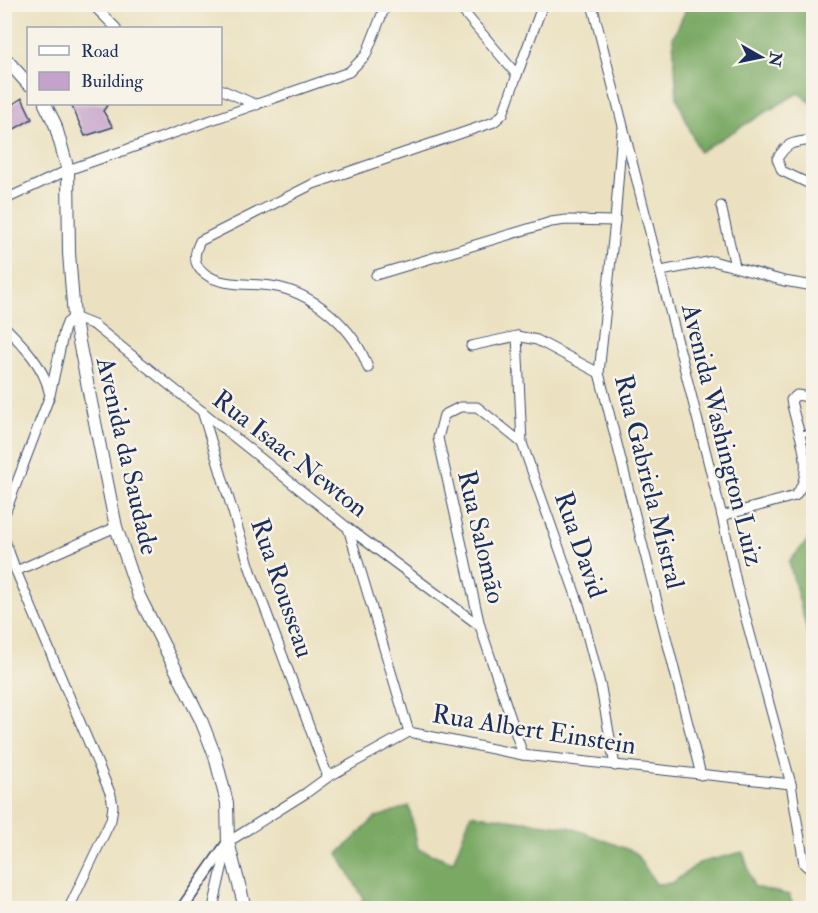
<svg xmlns="http://www.w3.org/2000/svg" width="818" height="913" font-family="'IM FELL Double Pica',serif">
  <style>
    .forest { fill: #79a963; stroke: #4a6c60; stroke-width: 1.5 }
    .building { fill: #c5a2ca }
    .lines { fill: none; stroke-linecap: round; stroke-linejoin: round }
    .service-casing { stroke: #3a4a6d; stroke-width: 7 }
    .minor-casing { stroke: #3a4a6d; stroke-width: 11 }
    .tertiary-casing { stroke: #3a4a6d; stroke-width: 13 }
    .secondary-casing { stroke: #3a4a6d; stroke-width: 14 }
    .service { stroke: #fff; stroke-width: 4.5 }
    .minor { stroke: #fff; stroke-width: 9 }
    .tertiary { stroke: #fff; stroke-width: 10 }
    .secondary { stroke: #fff; stroke-width: 12 }
    .labels { text-anchor: middle; dominant-baseline: central; stroke-width: 5; stroke-linejoin: round; paint-order: stroke }
    .street-label { font-size: 26px; fill: #1b2f5e; stroke: #f7f3e8 }
  </style>
  <rect width="100%" height="100%" fill="#f7f3e8"/>
  <filter id="ink" filterUnits="userSpaceOnUse"><feTurbulence type="fractalNoise" baseFrequency=".0167" numOctaves="2"/><feDisplacementMap in="SourceGraphic" scale="12" xChannelSelector="R" yChannelSelector="G"/><feConvolveMatrix kernelMatrix="1 2 1 2 8 2 1 2 1" color-interpolation-filters="sRGB"/></filter>
  <filter id="wash" filterUnits="userSpaceOnUse"><feTurbulence type="fractalNoise" baseFrequency=".008" numOctaves="4" result="noise"/><feDisplacementMap in="SourceGraphic" scale="24" xChannelSelector="R" yChannelSelector="G"/><feGaussianBlur stdDeviation="1.35" result="paint"/><feColorMatrix in="noise" values="0 0 0 0 0 0 0 0 0 0 0 0 0 0 0 0 0 1.4 0 .05"/><feComposite in="paint" operator="in"/></filter>
  <g filter="url(#wash)">
    <rect width="100%" height="100%" fill="#ebe1c0"/>
    <g class="forest">
      <polygon points="688,5 813,5 813,104 798,93 699,152 677,98 673,38"/>
      <polygon points="813,534 813,653 789,562"/>
      <polygon points="409,806 418,849 453,862 471,814 569,827 635,852 656,884 672,883 699,863 743,852 754,887 789,895 794,908 358,908 363,898 338,854 375,818"/>
    </g>
    <g id="blocks">
      <g class="building">
        <polygon points="22,98 32,119 4,135 4,110"/>
        <polygon points="71,104 108,104 103,111 113,127 85,136"/>
      </g>
    </g>
  </g>
  <g filter="url(#ink)">
    <use href="#blocks" fill-opacity="0" stroke="#3a4a6d" stroke-width="1.5"/>
    <g class="lines">
      <defs>
        <polyline id="service" points="800,433 814,434"/>
        <g id="minor">
          <polyline points="92,4 116,28"/>
          <polyline points="457,4 517,75 543,4"/>
          <polyline points="592,4 722,516 737,586 791,784 804,864 814,873"/>
          <polyline points="220,89 257,105"/>
          <polyline points="622,131 615,221 599,373 701,775"/>
          <path d="M814,140c-20,2 -26,1 -37,19l5,12 32,15"/>
          <polyline points="4,200 68,170 349,72 366,55 386,4"/>
          <polyline points="721,206 735,266"/>
          <polyline points="661,271 713,261 784,281 814,286"/>
          <polyline points="376,275 551,222 566,220 615,221"/>
          <path d="M4,326c19,19 40,40 45,66"/>
          <polyline points="517,336 522,443 580,607 601,688 615,766"/>
          <polyline points="471,346 517,336 537,340 599,373"/>
          <path d="M368,368c-13,-40 -55,-76 -97,-82 -20,-3 -50,1 -67,-13 -12,-9 -10,-20 -4,-32l113,-57 181,-62 9,-8 14,-39"/>
          <polyline points="202,411 251,571 328,777"/>
          <polyline points="522,443 477,407 460,407 444,415 438,438 480,626 523,755"/>
          <polyline points="4,516 50,395 64,331 67,323 74,317 94,325 348,528 480,626"/>
          <path d="M722,516l73,-20c23,-26 1,-66 -4,-96l6,-5 17,3"/>
          <polyline points="348,528 409,732"/>
          <polyline points="4,538 16,571 111,795 113,806 111,820 69,908"/>
          <polyline points="16,571 116,527"/>
          <polyline points="4,803 5,804"/>
          <polyline points="213,908 228,842 306,793 328,777 409,732 523,755 791,784"/>
        </g>
        <polyline id="tertiary" points="182,908 228,842"/>
        <g id="secondary">
          <polyline points="4,57 28,84"/>
          <polyline points="45,104 55,124 68,170 69,253 74,317 116,527 139,596 201,720 215,756 227,803 228,842 245,908"/>
        </g>
      </defs>
      <use href="#service" class="service-casing"/>
      <use href="#minor" class="minor-casing"/>
      <use href="#tertiary" class="tertiary-casing"/>
      <use href="#secondary" class="secondary-casing"/>
      <use href="#service" class="service"/>
      <use href="#minor" class="minor"/>
      <use href="#tertiary" class="tertiary"/>
      <use href="#secondary" class="secondary"/>
    </g>
  </g>
  <g class="labels">
    <g class="street-label">
      <text transform="translate(722 435) rotate(76)">Avenida Washington Luiz</text>
      <text transform="translate(290 454) rotate(38)">Rua Isaac Newton</text>
      <text transform="translate(127 456) rotate(77)">Avenida da Saudade</text>
      <text transform="translate(649 482) rotate(76)">Rua Gabriela Mistral</text>
      <text transform="translate(481 537) rotate(77)">Rua Salomão</text>
      <text transform="translate(580 545) rotate(71)">Rua David</text>
      <text transform="translate(282 588) rotate(71)">Rua Rousseau</text>
      <text transform="translate(534 730) rotate(9)">Rua Albert Einstein</text>
    </g>
  </g>
  <rect width="818" height="913" fill="none" stroke="#f7f3e8" stroke-width="24"/>
  <rect x="27" y="27" width="195" height="78" fill="#f7f3e8" stroke="#9fa5b1" stroke-width="1.5"/>
  <rect x="39" y="46" width="30" height="9" fill="#ffffff" stroke="#9fa5b1" stroke-width="1.5"/>
  <text x="81" y="57" font-size="18" fill="#1b2f5e">Road</text>
  <rect x="39" y="72" width="30" height="18" fill="#c5a2ca" stroke="#9fa5b1" stroke-width="1.5"/>
  <text x="81" y="87" font-size="18" fill="#1b2f5e">Building</text>
  <g transform="translate(761 57) rotate(99)" stroke="#f7f3e8" stroke-width="4.5" paint-order="stroke">
  <path d="M0-4.5L10 22L0 15L-10 22Z" fill="#1b2f5e"/>
  <text y="-9" font-size="16" font-weight="bold" text-anchor="middle" fill="#1b2f5e">N</text>
  </g>
</svg>
